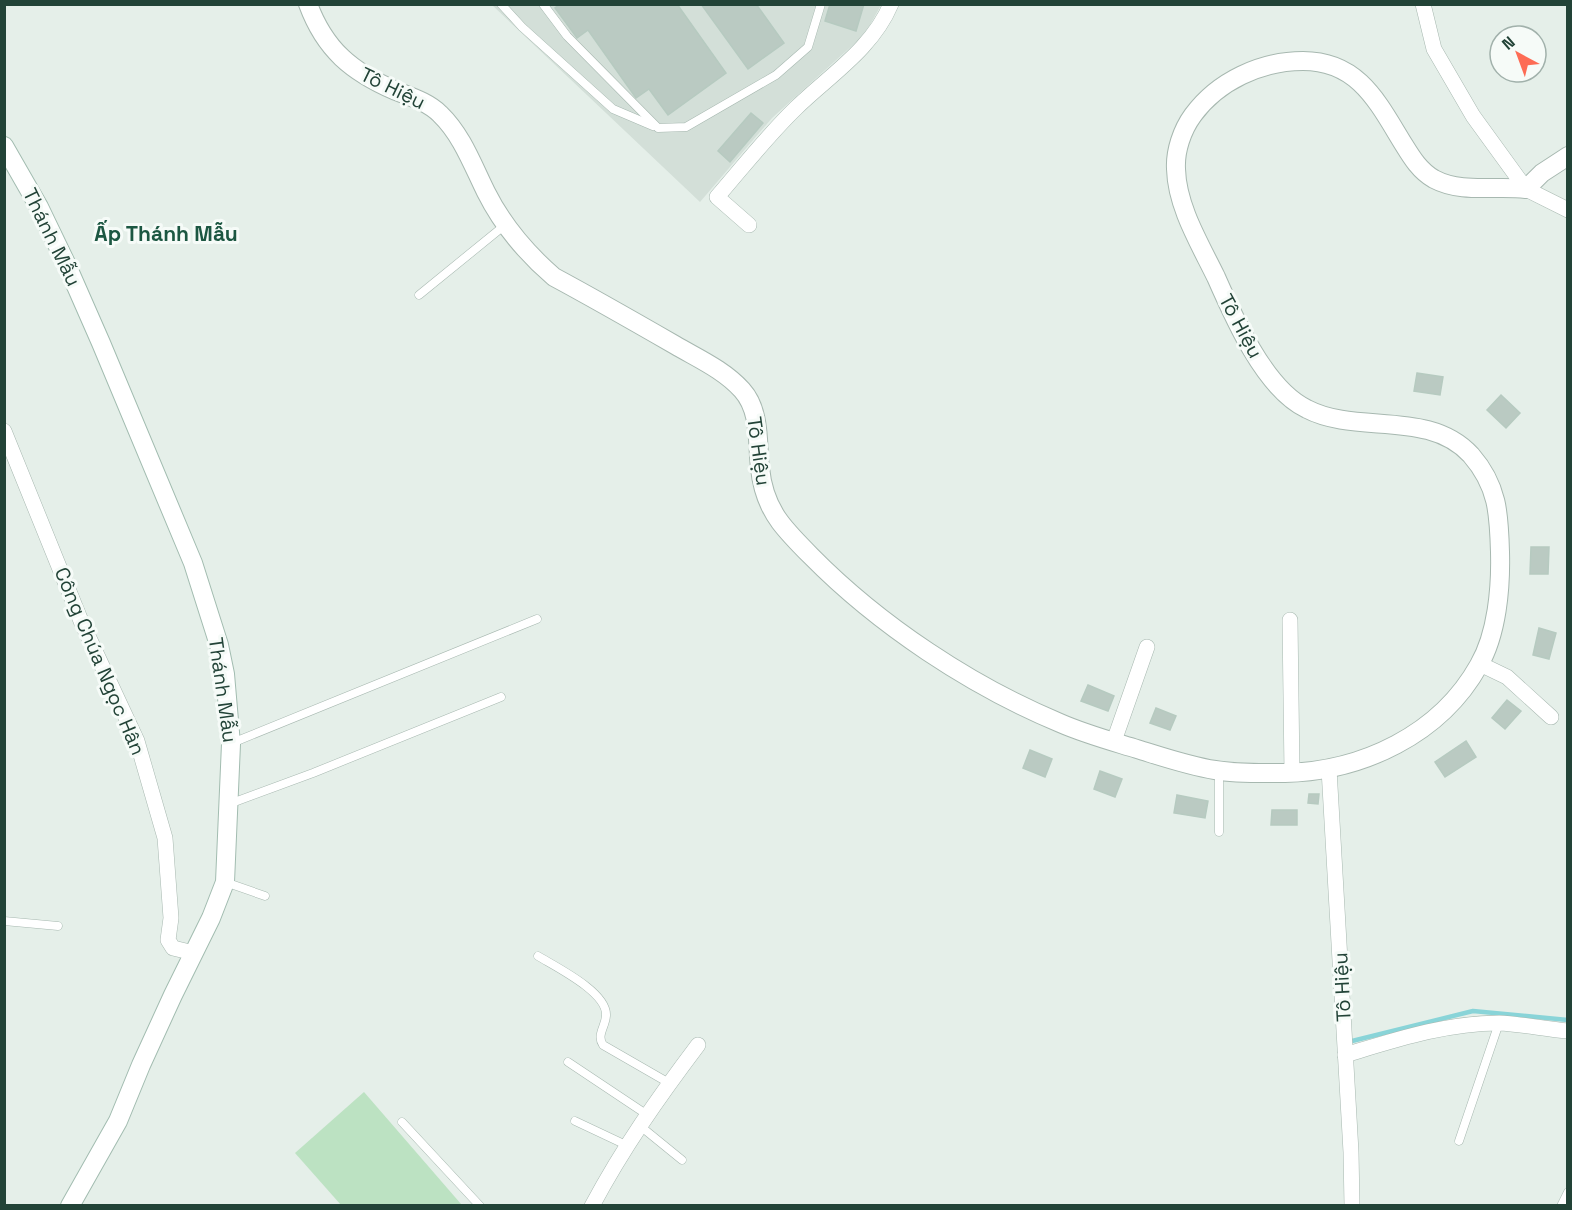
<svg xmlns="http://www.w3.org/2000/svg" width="1572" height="1210" font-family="'Space Grotesk',sans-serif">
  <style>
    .built { fill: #d3dfd8 }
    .green { fill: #bce2c2 }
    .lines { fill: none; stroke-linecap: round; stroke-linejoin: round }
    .stream { stroke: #89d4d8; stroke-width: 4.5 }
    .building { fill: #bacac2; stroke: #b6cac0; stroke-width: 1.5 }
    .service-casing { stroke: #a7b8b0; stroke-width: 9 }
    .minor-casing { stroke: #a7b8b0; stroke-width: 16 }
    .tertiary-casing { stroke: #a7b8b0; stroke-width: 20 }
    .secondary-casing { stroke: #a2bcb0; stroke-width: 20 }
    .service { stroke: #fff; stroke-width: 8 }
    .minor { stroke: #fff; stroke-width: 15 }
    .tertiary { stroke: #fff; stroke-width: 18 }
    .secondary { stroke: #fff; stroke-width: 18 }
    .labels { text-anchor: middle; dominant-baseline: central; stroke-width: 6; stroke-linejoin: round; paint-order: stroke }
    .street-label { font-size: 20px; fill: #224337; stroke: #f6fbf8 }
    .neighbourhood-label { font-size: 21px; font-weight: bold; fill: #1c5742; stroke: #f6fbf8 }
  </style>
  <rect width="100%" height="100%" fill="#e5efe9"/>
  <polygon class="built" points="492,5 881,5 865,34 772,118 700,202"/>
  <polygon class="green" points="364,1092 461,1204 459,1205 341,1205 295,1153"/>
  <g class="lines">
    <polyline class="stream" points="1348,1042 1473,1011 1568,1020"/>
  </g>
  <g class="building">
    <polygon points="560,4 677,4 726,73 668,115 649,89 636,98 588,30 577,38 555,8"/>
    <polygon points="701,4 756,4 784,43 748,69"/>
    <polygon points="830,4 864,4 856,31 825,21"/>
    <polygon points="751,113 763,123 730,162 718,151"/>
    <polygon points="1417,373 1443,377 1440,395 1414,391"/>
    <polygon points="1501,395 1520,413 1506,428 1487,410"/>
    <polygon points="1531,547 1549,547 1548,574 1530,574"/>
    <polygon points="1539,628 1556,633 1549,659 1533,655"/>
    <polygon points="1088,685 1114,696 1108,711 1081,701"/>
    <polygon points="1507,700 1521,711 1505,729 1492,718"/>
    <polygon points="1156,708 1176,716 1170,730 1150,723"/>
    <polygon points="1466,741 1476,757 1445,777 1435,762"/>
    <polygon points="1030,750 1052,759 1045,777 1023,768"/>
    <polygon points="1100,771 1122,779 1115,797 1094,789"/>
    <polygon points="1309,794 1319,794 1318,804 1308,803"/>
    <polygon points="1177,795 1208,801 1205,818 1174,813"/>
    <polygon points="1272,810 1297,810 1297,825 1271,825"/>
  </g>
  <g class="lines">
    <defs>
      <g id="service">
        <polyline points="501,4 522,27 613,109 653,126"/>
        <polyline points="543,4 567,36 658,128 686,127 776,75 808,47 821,4"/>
        <polyline points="419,295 505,225"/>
        <polyline points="232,743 537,619"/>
        <polyline points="1219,771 1219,832"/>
        <polyline points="229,804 313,773 501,697"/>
        <polyline points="225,882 265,896"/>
        <polyline points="4,921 58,926"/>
        <path d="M538,956c18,11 69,36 68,59 0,11 -10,20 -3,30l66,38"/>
        <polyline points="568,1062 646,1114"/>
        <polyline points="575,1121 626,1145"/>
        <polyline points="402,1122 480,1206"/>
        <polyline points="639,1125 682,1160"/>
        <polyline points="1459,1141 1499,1023"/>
        <polyline points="1561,1206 1568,1192"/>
      </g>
      <g id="minor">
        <polyline points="1423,4 1434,49 1473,116 1526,189 1568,210"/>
        <path d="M749,225l-32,-28c26,-30 50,-61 79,-89 34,-33 76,-59 95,-104"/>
        <polyline points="4,431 81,621 137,741 165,838 171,918 168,940 173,948 194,953"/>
        <polyline points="1290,620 1292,773"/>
        <polyline points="1480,664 1507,677 1551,717"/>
        <polyline points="1114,741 1147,647"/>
        <polyline points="1329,769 1351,1152 1352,1206"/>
        <path d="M1345,1055c50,-15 101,-32 154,-32 22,1 46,6 69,8"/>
        <path d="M592,1206c31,-58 66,-108 106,-161"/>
      </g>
      <path id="tertiary" d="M308,4c17,46 44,68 88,87 15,6 32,11 44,23 22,21 33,52 46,78 17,34 39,60 68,85 41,22 81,45 121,68 24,14 49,25 67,45 19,21 15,53 18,78 2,20 8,38 20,54 9,12 20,23 31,34 68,69 160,130 249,167 25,11 51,18 77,26 26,8 52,17 78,21 23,4 47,3 70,3 77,-2 155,-38 194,-108 18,-31 22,-77 21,-113 -1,-38 -2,-66 -29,-97 -42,-46 -114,-20 -164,-46 -23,-11 -42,-37 -55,-59 -14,-23 -25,-48 -36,-73 -16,-33 -39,-70 -40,-108 -1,-18 6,-39 17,-54 25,-34 68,-54 110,-54 56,0 75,42 101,84 8,13 16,26 30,34 28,15 62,6 92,10l16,-16 26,-17"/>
      <polyline id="secondary" points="4,146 39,207 65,261 101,343 193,563 219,645 225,674 231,744 225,882 211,918 173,995 141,1065 118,1121 70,1206"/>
    </defs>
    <use href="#service" class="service-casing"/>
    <use href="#minor" class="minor-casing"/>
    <use href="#tertiary" class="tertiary-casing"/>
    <use href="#secondary" class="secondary-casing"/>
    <use href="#service" class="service"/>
    <use href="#minor" class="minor"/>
    <use href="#tertiary" class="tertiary"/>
    <use href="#secondary" class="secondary"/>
  </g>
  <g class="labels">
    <g class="street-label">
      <text transform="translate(393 88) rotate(26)">Tô Hiệu</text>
      <text transform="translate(52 237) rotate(64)">Thánh Mẫu</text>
      <text transform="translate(1241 326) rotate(62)">Tô Hiệu</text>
      <text transform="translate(759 451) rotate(82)">Tô Hiệu</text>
      <text transform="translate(100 661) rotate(67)">Công Chúa Ngọc Hân</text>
      <text transform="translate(223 690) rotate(82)">Thánh Mẫu</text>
      <text transform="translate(1342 987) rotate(-93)">Tô Hiệu</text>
    </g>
    <g class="neighbourhood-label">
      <text x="166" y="233">Ấp Thánh Mẫu</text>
    </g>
  </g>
  <rect width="1572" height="1210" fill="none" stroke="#224337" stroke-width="12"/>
  <g transform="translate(1518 54) rotate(319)"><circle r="28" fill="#f6fbf8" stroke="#a1b1ab" stroke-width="1.5"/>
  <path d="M0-4.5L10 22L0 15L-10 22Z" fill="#fd6c55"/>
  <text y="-9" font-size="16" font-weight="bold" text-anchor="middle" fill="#224337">N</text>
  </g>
</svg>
